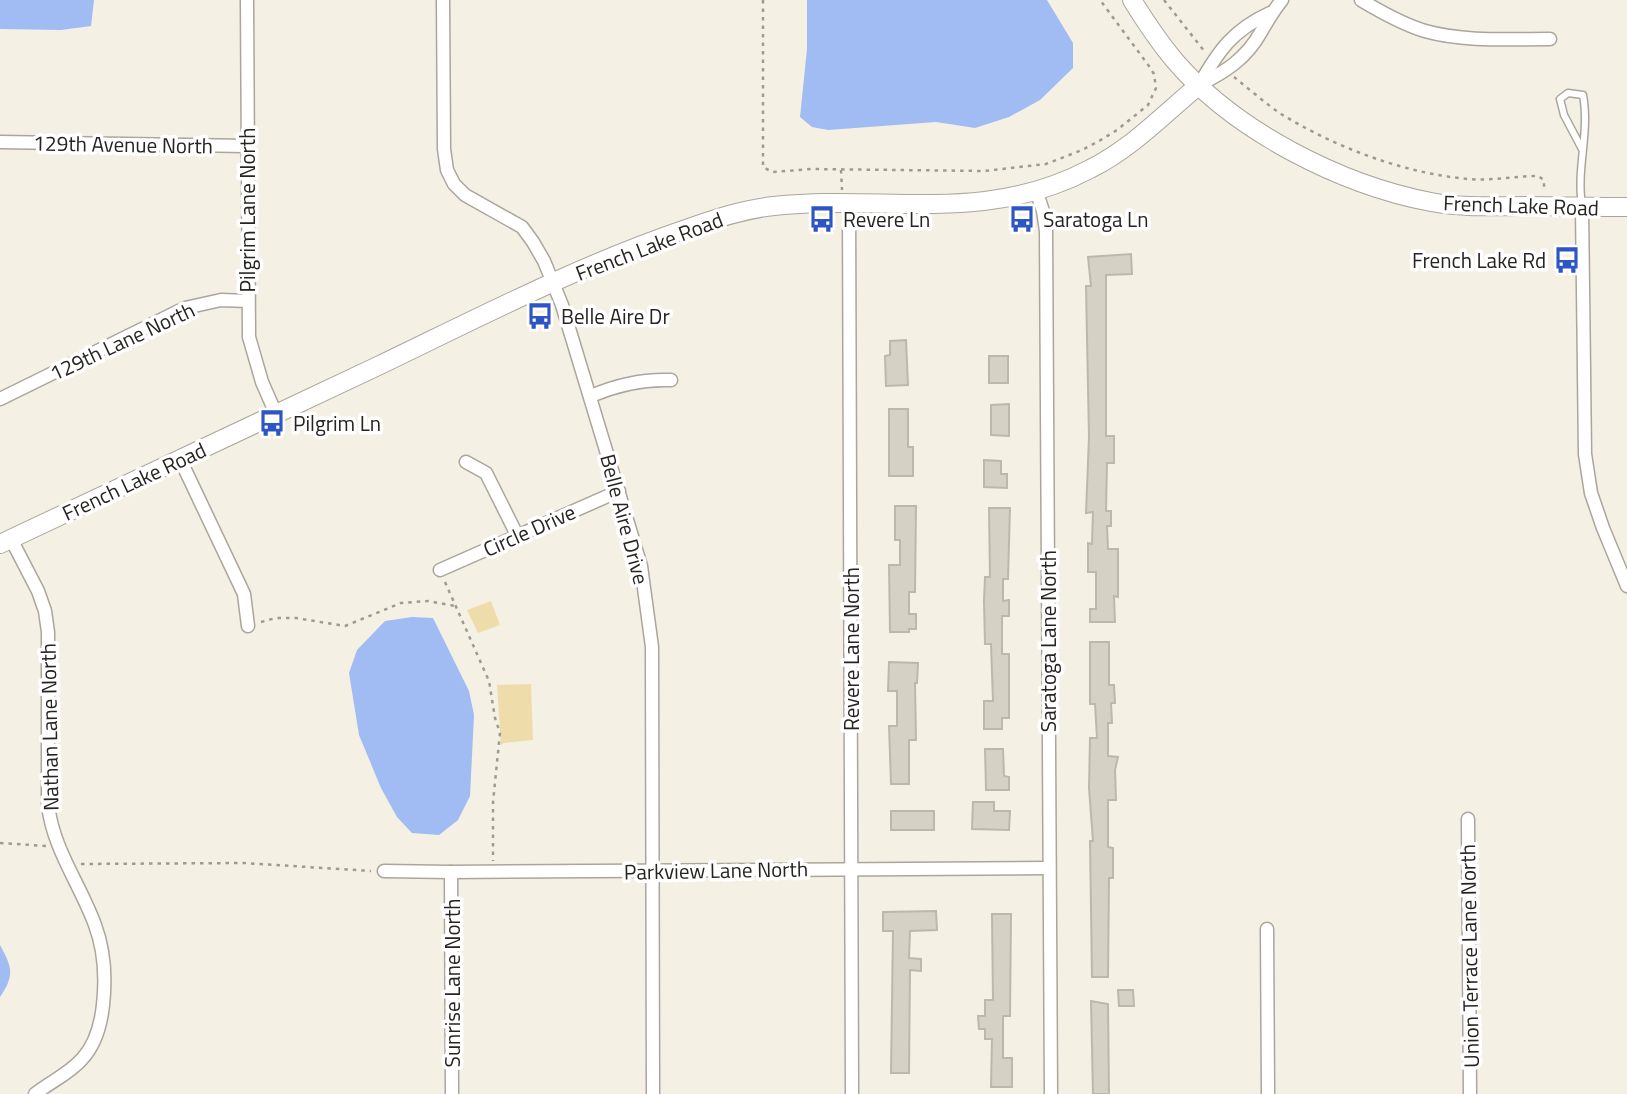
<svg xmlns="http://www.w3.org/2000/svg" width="1627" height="1094" font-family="'Titillium Web',sans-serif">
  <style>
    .green { fill: #efdcab }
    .water { fill: #a1bbf3 }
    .building { fill: #d5d1c5; stroke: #bcb8ad; stroke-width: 2 }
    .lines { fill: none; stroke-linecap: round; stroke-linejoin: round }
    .lane-casing { stroke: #aaa69b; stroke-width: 9 }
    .street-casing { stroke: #aaa69b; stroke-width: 15 }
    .secondary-casing { stroke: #aaa69b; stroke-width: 20 }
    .path { stroke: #9d9a91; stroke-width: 2.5; stroke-dasharray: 3.5 5; stroke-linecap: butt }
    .lane { stroke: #fff; stroke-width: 6 }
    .street { stroke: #fff; stroke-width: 12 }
    .secondary { stroke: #fff; stroke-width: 18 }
    .labels { text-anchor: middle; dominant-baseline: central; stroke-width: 7; stroke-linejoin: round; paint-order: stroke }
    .street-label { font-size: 21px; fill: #262420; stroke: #fff }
    .poi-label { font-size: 21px; fill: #262420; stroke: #fff; text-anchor: start }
  </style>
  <rect width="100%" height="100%" fill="#f4f0e4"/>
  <g class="green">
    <polygon points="491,601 500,625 478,633 467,610"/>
    <polygon points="531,684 533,740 504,743 501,745 497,685"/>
  </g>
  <g class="water">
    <polygon points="0,0 94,0 91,26 61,30 0,29"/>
    <polygon points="807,0 1047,0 1073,43 1073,68 1040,100 1009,117 975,128 936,122 828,130 812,127 800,117 807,49"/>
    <polygon points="412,617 433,618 469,691 474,715 470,796 458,820 439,835 412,833 397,817 381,788 359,735 349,673 357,650 385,621"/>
    <path d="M0,945c12,22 15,30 0,52z"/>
  </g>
  <g class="building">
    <polygon points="1131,254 1132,274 1106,275 1106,436 1114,436 1114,463 1107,463 1106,511 1111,511 1111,526 1107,526 1108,549 1118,549 1118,597 1114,596 1115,622 1090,622 1090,609 1096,609 1096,572 1088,572 1088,543 1092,544 1093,512 1086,513 1089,437 1086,286 1091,286 1088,257"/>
    <polygon points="906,340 908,385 886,386 885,356 890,355 890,341"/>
    <rect x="989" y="356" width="19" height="27"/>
    <polygon points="1009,404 1009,436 991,435 991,405"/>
    <polygon points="889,409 908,409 908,447 913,447 913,476 889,476"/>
    <polygon points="984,460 1001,461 1001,474 1007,474 1007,488 984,487"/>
    <polygon points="895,506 916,506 915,592 909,592 909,614 916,614 916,629 909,629 909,632 890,632 889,565 900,565 900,540 895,540"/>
    <polygon points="989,508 1010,508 1008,579 1003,579 1003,601 1009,600 1009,616 1002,616 1002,654 1009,654 1009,718 1002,718 1002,729 984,729 984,701 993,701 991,644 985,644 984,601 985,577 990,577"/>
    <polygon points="1090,642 1109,642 1109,685 1114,685 1115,703 1111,703 1112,723 1108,723 1108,756 1118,757 1115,770 1116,800 1108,800 1108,847 1113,848 1113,878 1109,878 1108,977 1092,977 1090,841 1093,841 1089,788 1090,738 1097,738 1095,704 1090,704"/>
    <polygon points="889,662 918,663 917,683 915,683 916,740 909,740 909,784 891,784 889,726 897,726 897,691 888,691"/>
    <polygon points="985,749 1003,749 1004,776 1009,777 1009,790 986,790"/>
    <polygon points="973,802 994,802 994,811 1010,811 1009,830 972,829"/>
    <rect x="891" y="811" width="43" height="19"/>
    <polygon points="936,911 937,930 910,931 909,958 921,959 921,971 910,970 909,1073 891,1073 893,931 883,931 883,912"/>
    <polygon points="992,914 1011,914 1010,1016 1003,1016 1003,1058 1012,1058 1012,1087 991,1087 992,1039 985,1039 985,1029 979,1029 978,1016 985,1016 985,1000 993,1000"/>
    <polygon points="1118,990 1133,990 1134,1006 1119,1006"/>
    <polygon points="1091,1001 1108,1004 1109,1094 1093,1094"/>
  </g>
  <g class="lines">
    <defs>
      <path id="lane" d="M1582,205c-6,-36 8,-73 1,-110l-15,-2 -8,6 4,16 18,34"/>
      <g id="street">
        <polyline points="247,0 249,337 262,382 276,414"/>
        <polyline points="443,0 444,149 447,170 454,184 465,195 522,227 533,242 544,261 562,305 641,566 652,647 653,1094"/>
        <path d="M1361,0c20,12 41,24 64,31 39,11 84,8 125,8"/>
        <path d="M1199,85c26,-13 47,-26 62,-53 7,-12 12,-21 21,-32"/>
        <path d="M1199,85c20,-35 34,-55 71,-72"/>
        <polyline points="0,142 247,146"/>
        <polyline points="1036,190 1043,211 1046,231 1051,1094"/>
        <polyline points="849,204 852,1094"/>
        <polyline points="1582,207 1585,454 1591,493 1603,528 1627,586"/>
        <path d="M591,396c25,-11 53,-17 80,-16"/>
        <polyline points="0,399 185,308 221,300 248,301"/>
        <polyline points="180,459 244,594 248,626"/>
        <polyline points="466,462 486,473 517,535"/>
        <path d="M11,539l27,52 7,20 3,21v173c5,44 32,79 47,120 9,24 11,53 8,80 -2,19 -7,39 -21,54 -13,15 -32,23 -47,35"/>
        <polyline points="440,570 619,491"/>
        <polyline points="1468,819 1470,1094"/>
        <polyline points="384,871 451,872 1049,868"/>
        <polyline points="451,872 452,1094"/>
        <polyline points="1267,929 1268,1094"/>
      </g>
      <g id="secondary">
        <path d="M1132,0c13,21 27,42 43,61 60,70 166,124 256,141 31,6 64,4 95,4 34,0 67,1 101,1"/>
        <path d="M0,544c127,-60 254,-119 380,-179 100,-48 200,-100 306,-136 28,-10 58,-20 88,-23 111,-12 210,19 316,-37 42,-21 73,-54 109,-84"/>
      </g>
    </defs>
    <use href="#lane" class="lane-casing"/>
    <use href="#street" class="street-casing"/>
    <use href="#secondary" class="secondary-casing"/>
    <g class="path">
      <polyline points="763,0 763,167 772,172 812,169 984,171 1046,164 1082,150 1099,141 1117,130 1148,105 1156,88 1154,74 1149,66 1100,0"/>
      <polyline points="1164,0 1205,52"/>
      <path d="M1234,77c15,12 31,26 47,37 56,34 122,59 187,65 24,2 47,-3 70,-3l6,4v11"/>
      <polyline points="841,170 842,190"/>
      <polyline points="445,582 489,681 495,718 500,733 493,802 493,861"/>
      <polyline points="261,622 276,618 296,618 345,626 401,603 428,601 455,606"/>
      <polyline points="0,843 47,846"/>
      <polyline points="81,864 244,863 371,871"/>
    </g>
    <use href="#lane" class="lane"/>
    <use href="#street" class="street"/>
    <use href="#secondary" class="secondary"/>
  </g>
  <defs>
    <symbol id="bus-bare" viewBox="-9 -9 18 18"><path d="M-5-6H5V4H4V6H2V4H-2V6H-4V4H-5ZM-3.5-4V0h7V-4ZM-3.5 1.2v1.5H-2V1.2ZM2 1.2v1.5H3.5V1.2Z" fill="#2d55c4" stroke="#fff" stroke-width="2.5" paint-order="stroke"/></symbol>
  </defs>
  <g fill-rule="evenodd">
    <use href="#bus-bare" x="803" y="200" width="38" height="38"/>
    <use href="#bus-bare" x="1003" y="200" width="38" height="38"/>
    <use href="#bus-bare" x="1548" y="241" width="38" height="38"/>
    <use href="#bus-bare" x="521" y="297" width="38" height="38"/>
    <use href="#bus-bare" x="253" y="404" width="38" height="38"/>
  </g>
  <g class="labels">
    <g class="street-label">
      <text transform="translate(123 144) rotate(1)">129th Avenue North</text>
      <text transform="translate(1521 205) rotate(2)">French Lake Road</text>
      <text transform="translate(247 210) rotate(-90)">Pilgrim Lane North</text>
      <text transform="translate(649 246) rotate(-21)">French Lake Road</text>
      <text transform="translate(122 341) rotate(-25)">129th Lane North</text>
      <text transform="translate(134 481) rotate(-25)">French Lake Road</text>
      <text transform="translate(625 519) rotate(75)">Belle Aire Drive</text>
      <text transform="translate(529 530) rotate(-24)">Circle Drive</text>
      <text transform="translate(1048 641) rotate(-90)">Saratoga Lane North</text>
      <text transform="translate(851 649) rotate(-90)">Revere Lane North</text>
      <text transform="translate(49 727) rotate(-91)">Nathan Lane North</text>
      <text transform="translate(716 870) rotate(-1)">Parkview Lane North</text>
      <text transform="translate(1469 956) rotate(-91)">Union Terrace Lane North</text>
      <text transform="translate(452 983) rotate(-90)">Sunrise Lane North</text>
    </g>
    <g class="poi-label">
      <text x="843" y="219">Revere Ln</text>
      <text x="1043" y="219">Saratoga Ln</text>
      <text x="1546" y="260" text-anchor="end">French Lake Rd</text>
      <text x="561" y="316">Belle Aire Dr</text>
      <text x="293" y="423">Pilgrim Ln</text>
    </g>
  </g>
</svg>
